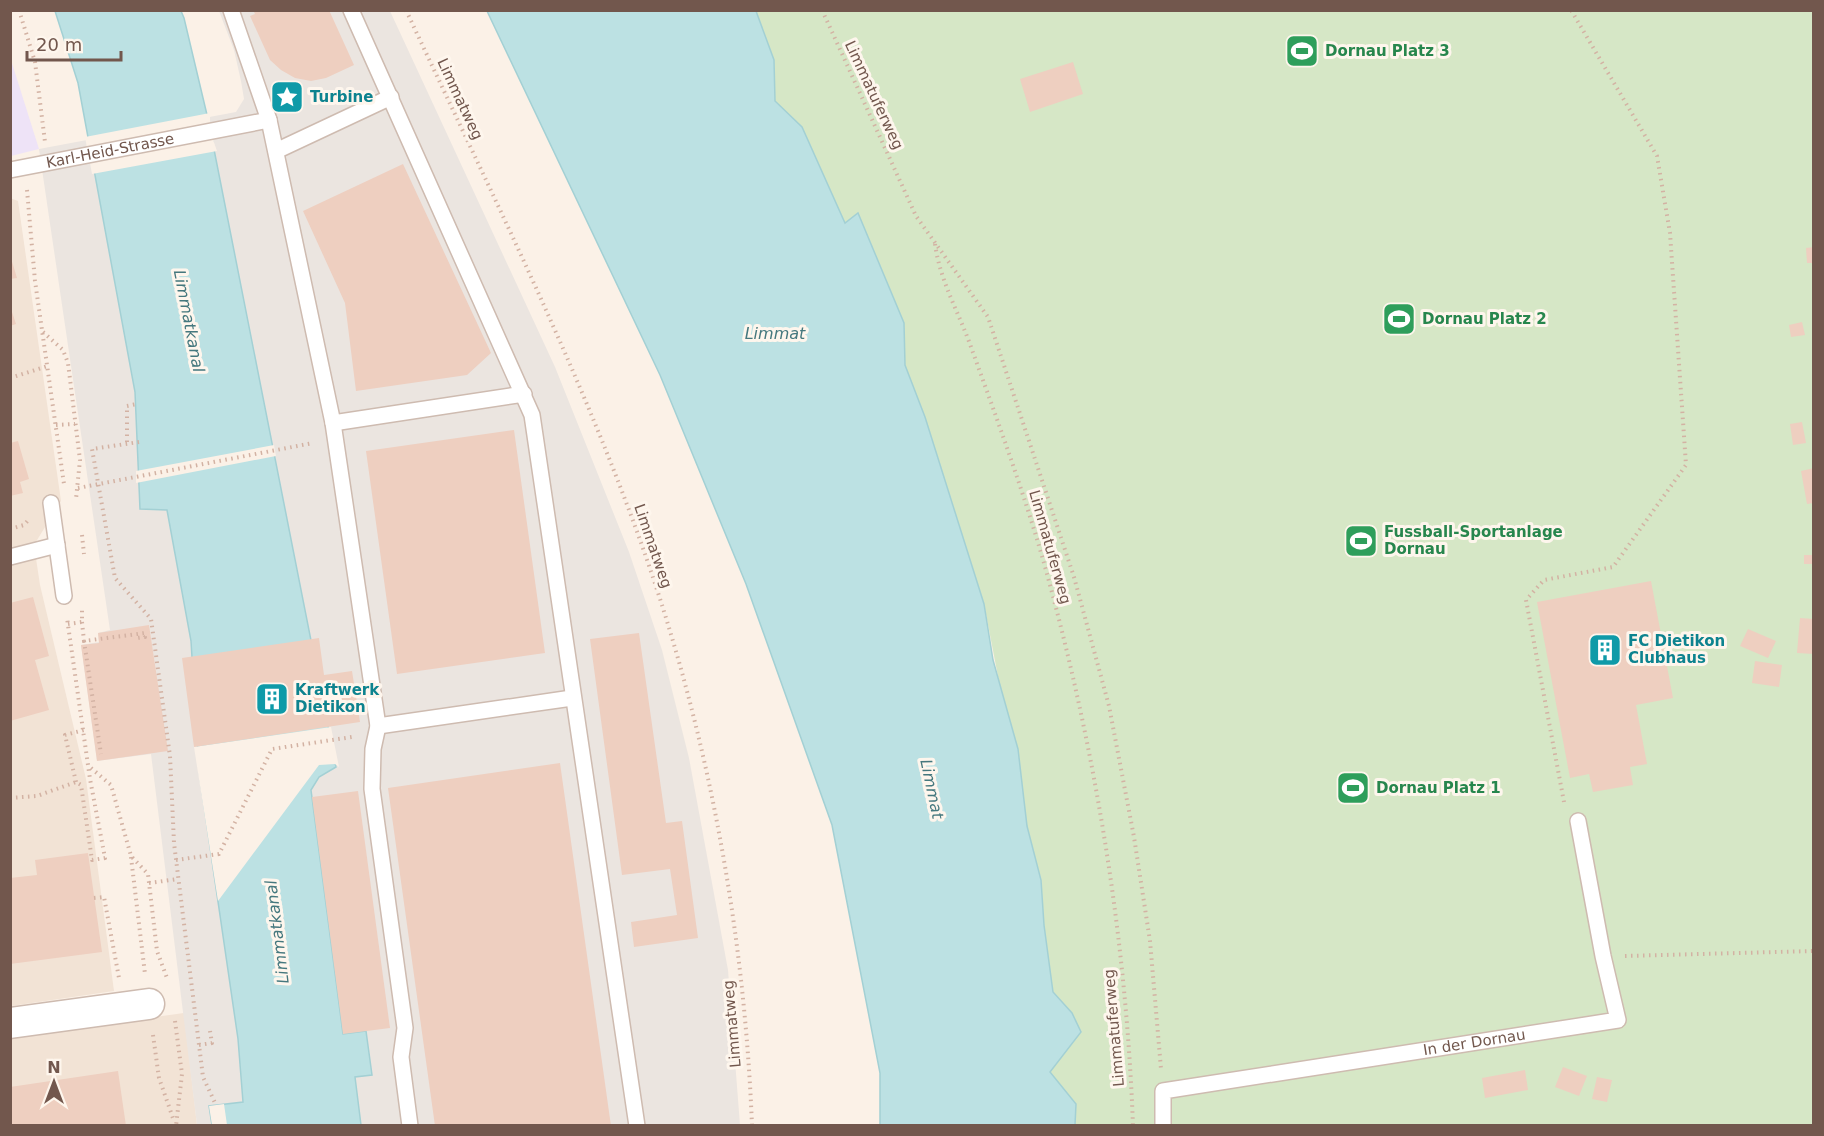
<svg xmlns="http://www.w3.org/2000/svg" width="1824" height="1136" font-family="'DejaVu Sans',sans-serif">
  <style>
    .residential { fill: #f2e3d5 }
    .industrial { fill: #ebe5e0 }
    .education { fill: #eee3f7 }
    .green { fill: #d6e7c6 }
    .water { fill: #bce1e3; stroke: #a3d0d4; stroke-width: 1.5 }
    .pier { fill: #fbf1e7 }
    .building { fill: #eecfc0 }
    .lines { fill: none; stroke-linecap: round; stroke-linejoin: round }
    .service-casing { stroke: #cebbb0; stroke-width: 18 }
    .minor-casing { stroke: #cebbb0; stroke-width: 33 }
    .path { stroke: #d3b2a3; stroke-width: 4; stroke-dasharray: 1.5 4.5; stroke-linecap: butt }
    .service { stroke: #fff; stroke-width: 15 }
    .minor { stroke: #fff; stroke-width: 30 }
    .labels { text-anchor: middle; dominant-baseline: central; stroke-width: 6; stroke-linejoin: round; paint-order: stroke }
    .leisure-label { font-size: 15px; font-weight: bold; fill: #27864d; stroke: #fef6ed; text-anchor: start }
    .street-label { font-size: 15px; fill: #72574d; stroke: #fef6ed }
    .culture-label { font-size: 15px; font-weight: bold; fill: #0d838f; stroke: #fef6ed; text-anchor: start }
    .water-label { font-size: 16px; font-style: italic; fill: #45787e; stroke: #fef6ed }
  </style>
  <rect width="100%" height="100%" fill="#fbf1e7"/>
  <g class="residential">
    <polygon points="10,198 18,201 61,501 34,545 40,585 86,779 114,991 11,1006"/>
    <polygon points="184,1013 197,1125 11,1125 10,1037"/>
  </g>
  <polygon class="industrial" points="219,11 390,11 555,367 629,552 662,650 689,758 728,970 740,1125 197,1125 151,754 97,761 81,645 99,642 98,633 110,630 39,149 236,112 244,99 241,81 234,50"/>
  <polygon class="education" points="11,60 39,149 11,156 10,156"/>
  <polygon class="green" points="756,11 1813,11 1813,1125 1075,1125 1076,1104 1050,1072 1072,1013 1053,992 1044,925 1041,880 1027,826 984,604 925,417 905,365 904,323 858,214 845,223 802,127 775,101 774,60"/>
  <g class="water">
    <polygon points="55,11 181,11 184,18 208,119 336,767 319,777 311,790 343,1034 366,1031 372,1075 355,1077 361,1125 212,1125 209,1106 243,1102 238,1039 199,771 191,641 167,510 140,509 135,392 78,83"/>
    <polygon points="487,11 756,11 774,60 775,101 802,127 845,223 858,213 904,323 905,365 925,417 984,604 993,660 1018,749 1027,826 1041,880 1044,925 1053,992 1072,1013 1081,1032 1050,1072 1076,1104 1075,1125 880,1125 880,1073 832,825 746,584 660,375"/>
  </g>
  <g class="pier">
    <polygon points="210,113 210,131 217,151 92,174 85,137"/>
    <polygon points="274,445 276,456 136,483 136,471"/>
    <polygon points="331,727 339,767 335,764 319,765 218,901 194,747"/>
    <polygon points="224,1104 227,1125 212,1125 209,1106"/>
  </g>
  <g class="building">
    <polygon points="253,10 329,10 354,65 326,78 311,81 295,78 281,70 270,60 250,16 255,14"/>
    <polygon points="1073,62 1083,94 1030,112 1020,79"/>
    <polygon points="403,164 491,353 467,375 356,391 345,303 303,211"/>
    <polygon points="1814,247 1814,263 1807,263 1806,248"/>
    <polygon points="10,255 17,278 10,279"/>
    <polygon points="10,306 16,324 10,326"/>
    <polygon points="1802,322 1805,335 1791,337 1789,325"/>
    <polygon points="1802,422 1806,443 1793,445 1790,424"/>
    <polygon points="514,430 545,653 397,674 366,451"/>
    <polygon points="18,441 29,479 20,482 23,493 10,496 10,443"/>
    <polygon points="1814,468 1814,503 1807,504 1801,471"/>
    <rect x="1804" y="555" width="10" height="9"/>
    <polygon points="1651,581 1673,698 1636,705 1647,764 1630,767 1633,785 1593,792 1589,774 1570,778 1537,602"/>
    <polygon points="33,597 49,656 35,660 49,710 10,721 10,603"/>
    <polygon points="1800,618 1814,619 1814,654 1797,653"/>
    <polygon points="149,625 168,751 97,761 81,645 99,643 98,633"/>
    <polygon points="1748,629 1776,641 1768,658 1740,646"/>
    <polygon points="639,633 666,823 682,821 698,938 634,947 631,922 677,915 670,869 622,875 590,639"/>
    <polygon points="319,638 324,675 352,671 360,722 194,747 182,658"/>
    <polygon points="1755,661 1782,665 1779,687 1752,683"/>
    <polygon points="560,763 611,1126 435,1126 388,788"/>
    <polygon points="358,791 390,1028 343,1034 312,797"/>
    <polygon points="88,853 102,952 10,964 10,878 37,875 35,860"/>
    <polygon points="1563,1067 1587,1076 1579,1096 1555,1087"/>
    <polygon points="1525,1070 1528,1090 1485,1098 1482,1078"/>
    <polygon points="118,1071 126,1126 10,1126 10,1087"/>
    <polygon points="1597,1077 1612,1080 1607,1102 1592,1099"/>
  </g>
  <g class="lines">
    <defs>
      <g id="service">
        <polyline points="231,10 269,120 333,423 378,726 373,749 372,789 405,1028 401,1057 410,1126"/>
        <polyline points="351,10 532,415 637,1126"/>
        <polyline points="276,151 391,97"/>
        <path id="s1" d="M10,170l259,-50"/>
        <polyline points="333,423 524,394"/>
        <polyline points="51,503 64,596"/>
        <polyline points="10,557 57,545"/>
        <polyline points="378,726 572,698"/>
        <path id="s2" d="M1163,1126v-35l455,-71 -15,-64 -25,-135"/>
      </g>
      <polyline id="minor" points="10,1023 149,1004"/>
    </defs>
    <use href="#service" class="service-casing"/>
    <use href="#minor" class="minor-casing"/>
    <g class="path">
      <polyline points="19,10 35,62 45,142"/>
      <path d="M406,10c78,168 162,335 226,508 72,193 112,402 120,608"/>
      <polyline points="822,10 916,216 988,317 1074,577 1109,706 1134,837 1150,941 1161,1069"/>
      <polyline points="27,190 35,281 64,484"/>
      <path d="M935,244c5,37 24,69 36,103 26,72 52,143 73,216 51,184 82,372 89,563"/>
      <polyline points="43,332 63,350 68,363 80,460 76,499"/>
      <polyline points="10,378 48,366"/>
      <polyline points="56,425 75,424"/>
      <polyline points="127,442 127,406 137,404"/>
      <polyline points="139,442 92,449 115,578 151,619 170,756 174,843 203,1077 216,1105"/>
      <polyline points="78,488 313,443"/>
      <polyline points="10,529 24,525 30,518"/>
      <polyline points="82,535 84,554"/>
      <polyline points="82,622 84,641 145,633 145,637 137,638 138,641"/>
      <polyline points="68,624 82,622 82,610"/>
      <polyline points="84,641 101,754"/>
      <polyline points="91,768 111,785 131,856 148,874 157,951 167,978"/>
      <polyline points="76,782 65,735 84,730"/>
      <polyline points="10,798 37,796 76,782 81,785 92,860 105,858 90,779 67,618"/>
      <polyline points="1564,802 1526,600 1544,580 1613,567 1686,465 1670,233 1657,156 1571,10"/>
      <polyline points="131,857 145,974"/>
      <polyline points="176,860 219,854 272,749 352,737"/>
      <polyline points="149,883 178,879"/>
      <polyline points="94,898 104,897 119,978"/>
      <polyline points="1625,956 1814,951"/>
      <polyline points="175,1021 182,1074 176,1126"/>
      <polyline points="153,1035 159,1078 174,1121"/>
      <polyline points="199,1045 212,1043 210,1031"/>
    </g>
    <use href="#service" class="service"/>
    <use href="#minor" class="minor"/>
  </g>
  <defs>
    <symbol id="stadium-square" viewBox="-11 -11 22 22"><rect x="-9" y="-9" width="18" height="18" rx="4" fill="#2e9e5b" stroke="#fef6ed"/><path d="M0-5a6.5 5 0 1 0 0 10a6.5 5 0 1 0 0-10ZM-3.5-1.8h7v3.6h-7Z" fill="#fff"/></symbol>
    <symbol id="sight-square" viewBox="-11 -11 22 22"><rect x="-9" y="-9" width="18" height="18" rx="4" fill="#0f9aa8" stroke="#fef6ed"/><path d="M0-6L1.8-2.2L6-1.7L2.9 1.2L3.7 5.4L0 3.3L-3.7 5.4L-2.9 1.2L-6-1.7L-1.8-2.2Z" fill="#fff"/></symbol>
    <symbol id="building-square" viewBox="-11 -11 22 22"><rect x="-9" y="-9" width="18" height="18" rx="4" fill="#0f9aa8" stroke="#fef6ed"/><path d="M-4-6H4V6H1V3H-1V6H-4ZM-2.5-4.3h1.7v1.8h-1.7ZM.8-4.3h1.7v1.8H.8ZM-2.5-1h1.7V.8h-1.7ZM.8-1h1.7V.8H.8Z" fill="#fff"/></symbol>
  </defs>
  <g fill-rule="evenodd">
    <use href="#stadium-square" x="1283" y="32" width="38" height="38"/>
    <use href="#sight-square" x="268" y="78" width="38" height="38"/>
    <use href="#stadium-square" x="1380" y="300" width="38" height="38"/>
    <use href="#stadium-square" x="1342" y="522" width="38" height="38"/>
    <use href="#building-square" x="1586" y="631" width="38" height="38"/>
    <use href="#building-square" x="253" y="680" width="38" height="38"/>
    <use href="#stadium-square" x="1334" y="769" width="38" height="38"/>
  </g>
  <g class="labels">
    <g class="leisure-label">
      <text x="1325" y="51">Dornau Platz 3</text>
      <text x="1422" y="319">Dornau Platz 2</text>
      <text x="1384" y="532">Fussball-Sportanlage<tspan x="1384" dy="17">Dornau</tspan></text>
      <text x="1376" y="788">Dornau Platz 1</text>
    </g>
    <g class="street-label">
      <text transform="translate(874 95) rotate(65)">Limmatuferweg</text>
      <text transform="translate(460 99) rotate(65)">Limmatweg</text>
      <text stroke="none"><textPath href="#s1" startOffset="102">Karl-Heid-Strasse</textPath></text>
      <text transform="translate(653 546) rotate(71)">Limmatweg</text>
      <text transform="translate(1050 547) rotate(74)">Limmatuferweg</text>
      <text transform="translate(732 1024) rotate(-95)">Limmatweg</text>
      <text transform="translate(1114 1028) rotate(-95)">Limmatuferweg</text>
      <text stroke="none"><textPath href="#s2" startOffset="350">In der Dornau</textPath></text>
    </g>
    <g class="culture-label">
      <text x="310" y="97">Turbine</text>
      <text x="1628" y="641">FC Dietikon<tspan x="1628" dy="17">Clubhaus</tspan></text>
      <text x="295" y="690">Kraftwerk<tspan x="295" dy="17">Dietikon</tspan></text>
    </g>
    <g class="water-label">
      <text transform="translate(189 321) rotate(79)">Limmatkanal</text>
      <text x="775" y="333">Limmat</text>
      <text transform="translate(932 789) rotate(78)">Limmat</text>
      <text transform="translate(277 932) rotate(-97)">Limmatkanal</text>
    </g>
  </g>
  <rect width="1824" height="1136" fill="none" stroke="#72574d" stroke-width="24"/>
  <g transform="translate(54 1082)" stroke="#fef6ed" stroke-width="4.5" paint-order="stroke">
  <path d="M0-4.5L10 22L0 15L-10 22Z" fill="#72574d"/>
  <text y="-9" font-size="16" font-weight="bold" text-anchor="middle" fill="#72574d">N</text>
  </g>
  <path d="M27 51v9h94v-9" fill="none" stroke="#72574d" stroke-width="3"/>
  <text x="36" y="51" font-size="18" fill="#72574d" stroke="#fef6ed" stroke-width="4.5" paint-order="stroke">20 m</text>
</svg>
